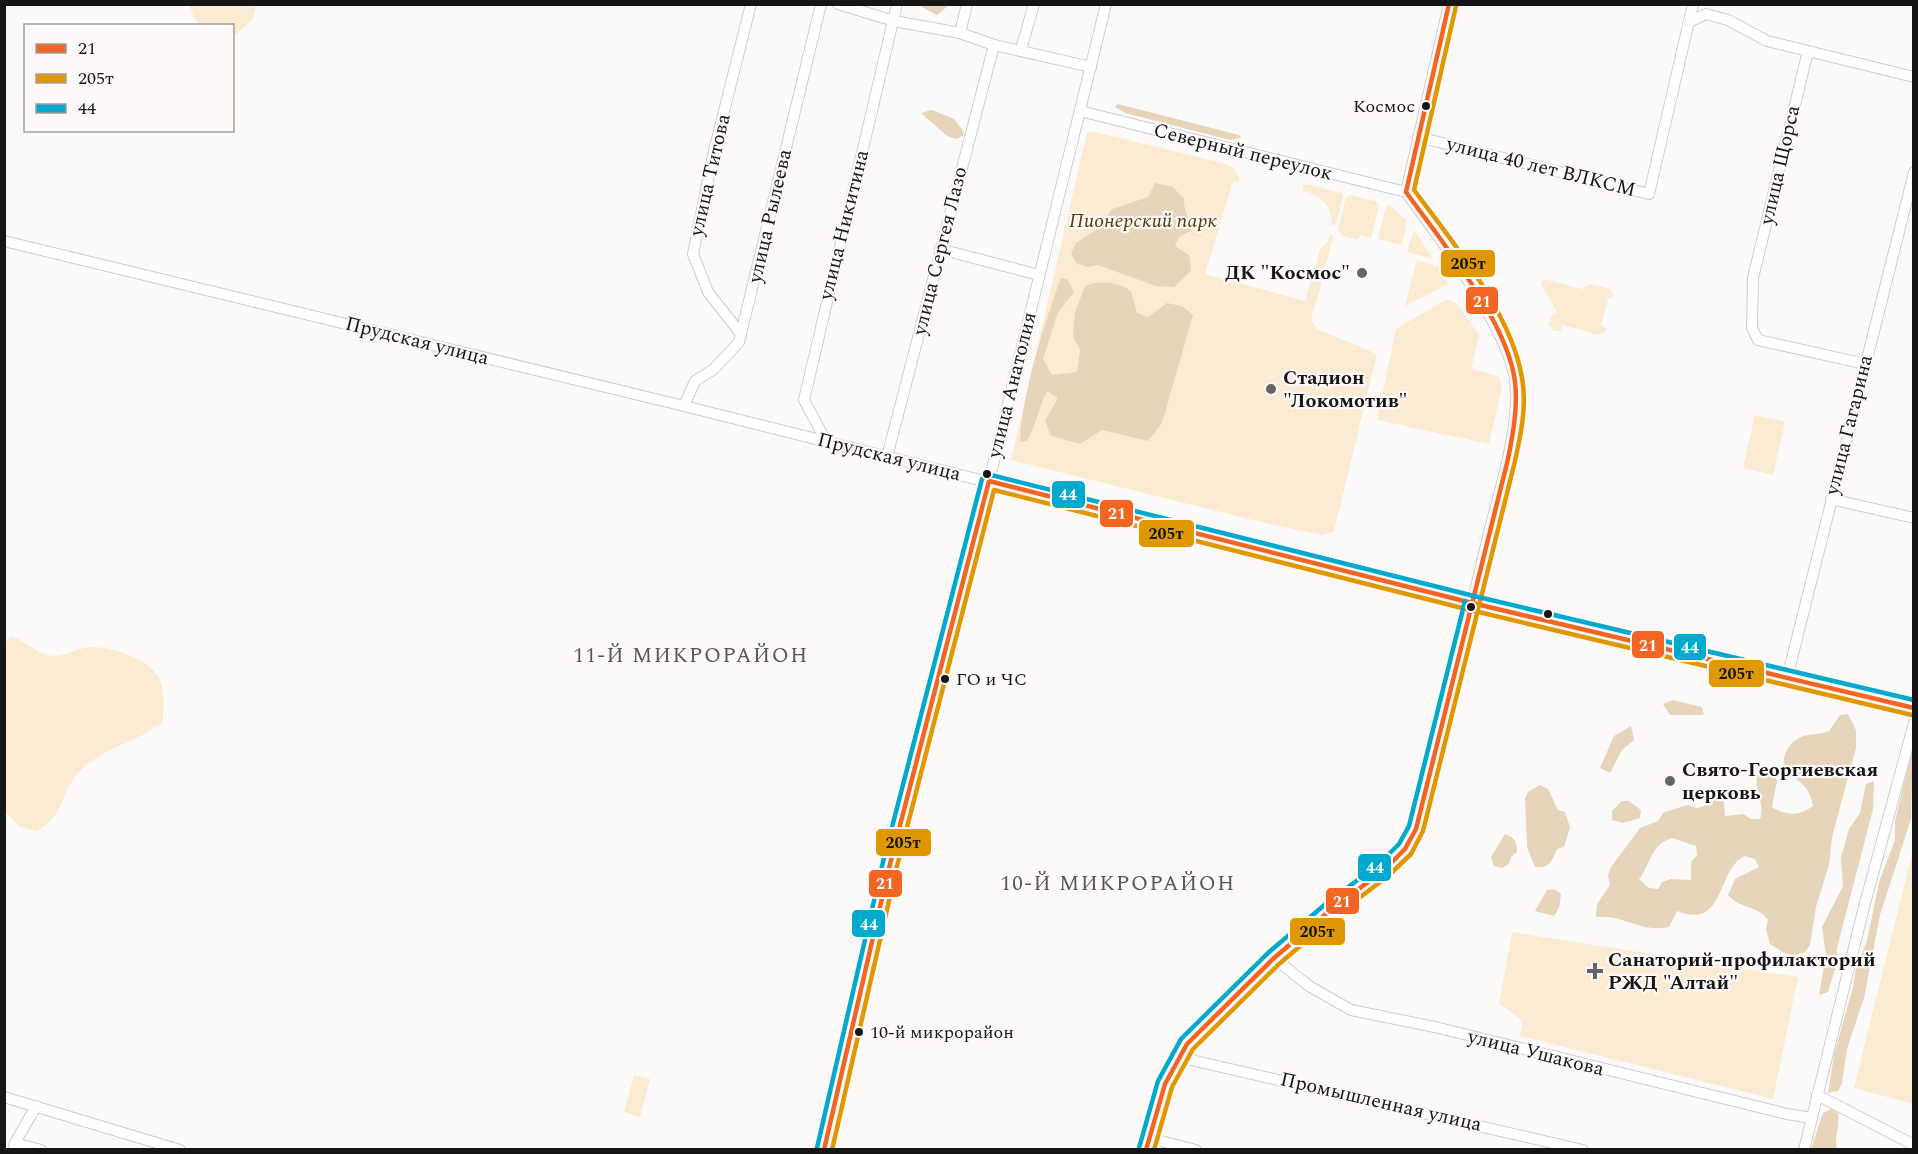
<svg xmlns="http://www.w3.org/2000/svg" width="1918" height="1154" font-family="Spectral,serif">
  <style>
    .green { fill: #fbebd3 }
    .forest { fill: #e7d5bb; fill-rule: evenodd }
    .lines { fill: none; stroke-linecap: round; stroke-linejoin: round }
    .minor-casing { stroke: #cfcece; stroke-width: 12 }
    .minor { stroke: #fffefe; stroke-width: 10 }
    .bus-1-casing { stroke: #fdf9f8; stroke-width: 9 }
    .bus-2-casing { stroke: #fdf9f8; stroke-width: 9 }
    .bus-3-casing { stroke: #fdf9f8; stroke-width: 9 }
    .bus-1 { stroke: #f26522; stroke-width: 4.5 }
    .bus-2 { stroke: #e09802; stroke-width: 4.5 }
    .bus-3 { stroke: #00a9ce; stroke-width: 4.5 }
    .bus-dot { fill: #161515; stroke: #fdf9f8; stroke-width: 2 }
    .poi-dot { fill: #666565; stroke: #fdf9f8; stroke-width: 2 }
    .labels { text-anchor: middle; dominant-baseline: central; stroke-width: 4.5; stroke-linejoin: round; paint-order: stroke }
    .bus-label { font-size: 18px; fill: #161515; stroke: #fdf9f8; text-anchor: start }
    .street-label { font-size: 20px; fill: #161515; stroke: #fdf9f8 }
    .park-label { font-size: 20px; font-style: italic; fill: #583a00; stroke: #fdf9f8 }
    .poi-label { font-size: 20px; font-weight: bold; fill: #161515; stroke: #fdf9f8; text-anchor: start }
    .neighbourhood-label { font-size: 21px; letter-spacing: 1.5px; fill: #585554; stroke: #fdf9f8 }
    .line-badge { stroke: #fdf9f8; stroke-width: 2 }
    .badge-label { font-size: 16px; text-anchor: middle; font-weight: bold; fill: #fff }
    .pale-badge-label { font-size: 16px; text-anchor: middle; font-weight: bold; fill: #111 }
  </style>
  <rect width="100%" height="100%" fill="#fcfaf9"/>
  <g class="green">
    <polygon points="189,4 256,4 256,5 253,19 233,37 232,26 197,25"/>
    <polygon points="1091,131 1226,164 1234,168 1241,183 1233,181 1205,274 1305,301 1311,280 1322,283 1311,319 1317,329 1377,354 1334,531 1322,535 1261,522 1011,460 1087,133"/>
    <path d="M1304,184l37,9 2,3 -7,28 -4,2c0,-18 -11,-33 -30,-35z"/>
    <polygon points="1350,195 1377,202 1379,205 1371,238 1360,235 1358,240 1342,236 1338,230 1346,198"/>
    <polygon points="1390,205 1407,221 1402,245 1378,239 1386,206"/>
    <polygon points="1414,230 1433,259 1407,252"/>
    <polygon points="1331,233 1333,237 1324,272 1315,269 1320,249 1327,243"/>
    <polygon points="1417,260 1437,266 1448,284 1405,306"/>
    <polygon points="1543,279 1583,289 1590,284 1611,289 1614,297 1608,299 1601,325 1607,329 1605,332 1597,335 1564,325 1560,331 1554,331 1548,323 1552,315 1557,312 1541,284"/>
    <polygon points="1447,299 1456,303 1479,335 1471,369 1499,376 1502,388 1489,444 1377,420 1396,329"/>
    <polygon points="1755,415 1785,422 1773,475 1743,468"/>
    <path d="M11,636c13,4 24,16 36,19 17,4 29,-8 45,-8 20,0 56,11 66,30 8,13 5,30 5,45 -26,20 -61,26 -84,50 -20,22 -13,42 -42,59l-17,-4 -15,-15 -1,-169z"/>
    <polygon points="1913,851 1913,1104 1854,1088"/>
    <polygon points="1512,932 1798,977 1773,1099 1520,1036 1523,1021 1499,1003"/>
    <polygon points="634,1075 650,1079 640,1117 624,1112"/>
  </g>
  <g class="forest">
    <polygon points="918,5 949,4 949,5 937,15"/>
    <polygon points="1118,104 1239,135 1241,138 1230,140 1125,113 1115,107"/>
    <polygon points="932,110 954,119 964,132 963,136 956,139 947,136 921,113"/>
    <path d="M1155,183l18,4 11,12c-1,12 6,19 8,31l-13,7 -4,9 14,9 2,16 -17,16 -18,-1 -58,-21 -10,2 -12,-4 -5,-10 5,-10 23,-15 13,-19 36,-12z"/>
    <path d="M1061,278l6,1 7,13 -16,20 -15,47 9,16 25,-3 3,-22 -7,-13 2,-25 10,-26c14,-6 33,-4 46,5l6,22 11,4 19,-14 15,3 11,9 -31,108 -14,18 -46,-11 -22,14 -29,-8 -6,-15 13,-23 -11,-7c-8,16 -11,34 -20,50l-7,1c1,-45 25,-121 41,-164z"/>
    <polygon points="1673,700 1702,707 1704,715 1670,715 1663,704"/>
    <path d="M1848,714l8,16v18l-24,89 -3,28 -13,42 -6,38 -5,7 -9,3 -10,-1 -16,-10 -4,-15 2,-9c-10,-15 -29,-11 -40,-25l7,-16 24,-12 -4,-8 -10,-3c-30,14 -18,74 -68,55l-8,16c-30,6 -44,-13 -73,-10l1,-13 13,-19 -2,-10 3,-8 29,-39 18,-7 5,-8 8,-3 17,-5 9,3 8,-2 4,-9 8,-3 7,5 1,17 18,-2 8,5h9c6,-17 -8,-30 -2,-46l7,-5 9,4 3,9 -5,26c14,9 28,9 41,-1 -4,-25 -17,-22 -27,-38 -7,-11 5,-27 15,-31 9,-4 19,-2 28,-6l11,-16zM1672,838l24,8 1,9 -6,7v18l-20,-1 -9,3 -4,7 -9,-1 -10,-9c12,-15 11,-34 33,-41z"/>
    <polygon points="1631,726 1634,740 1622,750 1610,773 1600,768 1614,736"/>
    <polygon points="1913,745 1911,819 1880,915 1864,998 1847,1049 1842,1083 1838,1091 1828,1093 1834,1055 1853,987 1856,967 1867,941 1879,882 1895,840 1895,821"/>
    <polygon points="1874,781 1873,809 1837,948 1836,966 1828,992 1819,995 1826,955 1822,927 1843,886 1841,857 1849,829 1860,813 1866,784"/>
    <path d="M1540,785l8,4 10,21 7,2 5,15 -6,20 -7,2c-5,12 -8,20 -22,18l-8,-20 -2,-48 3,-7z"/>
    <polygon points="1622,801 1629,801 1641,810 1640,818 1623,823 1612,820 1612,811"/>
    <path d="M1505,834c10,4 12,8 12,18l-6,5 -2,7 -7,4 -8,-2 -3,-9z"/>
    <polygon points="1554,889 1561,894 1559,908 1554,916 1535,911 1547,890"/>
    <path d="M1831,1109l7,4c2,13 -4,23 -1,36h-26l12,-36z"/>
  </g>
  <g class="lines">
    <defs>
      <g id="minor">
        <polyline points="838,4 894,21 960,33"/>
        <polyline points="967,4 960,33 994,45 1091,67"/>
        <polyline points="1689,22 1706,14 1728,20 1767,41 1914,77"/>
        <polyline points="1021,49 1034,4"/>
        <polyline points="1808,51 1753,278 1752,328 1758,340 1865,364"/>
        <polyline points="1080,111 1406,192"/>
        <polyline points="1418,137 1649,194 1693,4"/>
        <polyline points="4,241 684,406 1472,603 1914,708"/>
        <polyline points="940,249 1039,275"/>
        <polyline points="741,334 708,292 693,254 713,155 751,4"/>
        <polyline points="684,406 695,381 714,369 739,342 821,4"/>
        <polyline points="826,441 804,400 897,4"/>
        <polyline points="887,457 994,45"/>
        <polyline points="1831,499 1914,518"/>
        <polyline points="1787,678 1914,172"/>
        <polyline points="1274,958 1309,986 1351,1010 1435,1027 1787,1114 1812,1118"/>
        <polyline points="1178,1057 1583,1150"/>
        <polyline points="1817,1095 1914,1145"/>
        <polyline points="4,1097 180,1150"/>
        <polyline points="1149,1138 1196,1150"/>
        <polyline points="15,1143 36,1106"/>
        <polyline points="14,1149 15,1143 41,1150"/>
        <polyline points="824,1150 889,868 989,481 1106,4"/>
        <path d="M1146,1150l19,-66 22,-40 87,-86 59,-50 50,-37 22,-22 11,-20c25,-97 49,-195 72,-292 11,-47 33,-109 27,-157 -7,-52 -77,-144 -109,-188l43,-188"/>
        <polyline points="1804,1150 1864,907 1914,723"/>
      </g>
    </defs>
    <use href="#minor" class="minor-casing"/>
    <use href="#minor" class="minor"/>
    <defs>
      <g id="bus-1">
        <polyline points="824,1150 889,868 989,481 1472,603 1914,708"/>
        <path d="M1146,1150l19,-66 22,-40 87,-86 59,-50 50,-37 22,-22 11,-20 92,-370c5,-25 10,-52 7,-77 -7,-60 -74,-141 -109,-190l43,-188"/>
      </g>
      <g id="bus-2">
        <polyline points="832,1150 896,870 994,490 1470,610 1912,715"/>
        <path d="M1154,1150l18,-63 21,-38 86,-85 59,-50 50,-38 23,-22 12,-23 92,-370c6,-27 12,-56 7,-83 -11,-66 -69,-135 -108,-188l42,-184"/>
      </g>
      <g id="bus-3">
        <polyline points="817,1148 882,866 982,479 987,474 1474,596 1914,700"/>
        <polyline points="1139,1148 1158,1081 1181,1039 1269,952 1328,902 1378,865 1399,844 1409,826 1465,601"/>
      </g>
    </defs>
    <use href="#bus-1" class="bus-1-casing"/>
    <use href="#bus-2" class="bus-2-casing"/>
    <use href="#bus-3" class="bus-3-casing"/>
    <use href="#bus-1" class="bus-1"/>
    <use href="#bus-2" class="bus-2"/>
    <use href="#bus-3" class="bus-3"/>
  </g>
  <g class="bus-dot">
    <circle cx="1426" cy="106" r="5"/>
    <circle cx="987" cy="474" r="5"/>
    <circle cx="1471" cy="607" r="5"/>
    <circle cx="1548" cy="614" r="5"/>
    <circle cx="945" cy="679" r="5"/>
    <circle cx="859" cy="1032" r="5"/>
  </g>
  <g class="poi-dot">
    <circle cx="1362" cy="273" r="6"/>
    <circle cx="1271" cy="389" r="6"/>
    <circle cx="1670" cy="781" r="6"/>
    <path d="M1592 962h6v6h6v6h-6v6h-6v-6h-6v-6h6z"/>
  </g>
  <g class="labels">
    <g class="bus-label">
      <text x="1415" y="106" text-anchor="end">Космос</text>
      <text x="956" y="679">ГО и ЧС</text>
      <text x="870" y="1032">10-й микрорайон</text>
    </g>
    <g class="street-label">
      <text transform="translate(1243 152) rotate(14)">Северный переулок</text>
      <text transform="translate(1780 165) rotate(-77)">улица Щорса</text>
      <text transform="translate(1541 167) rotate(14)">улица 40 лет ВЛКСМ</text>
      <text transform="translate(710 175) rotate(-77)">улица Титова</text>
      <text transform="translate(770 216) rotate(-77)">улица Рылеева</text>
      <text transform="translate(844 225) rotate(-76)">улица Никитина</text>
      <text transform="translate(940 251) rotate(-76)">улица Сергея Лазо</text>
      <text transform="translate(417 341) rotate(14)">Прудская улица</text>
      <text transform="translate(1012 385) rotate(-76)">улица Анатолия</text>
      <text transform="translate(1849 425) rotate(-76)">улица Гагарина</text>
      <text transform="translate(889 457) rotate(14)">Прудская улица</text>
      <text transform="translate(1536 1053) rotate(14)">улица Ушакова</text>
      <text transform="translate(1381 1102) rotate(13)">Промышленная улица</text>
    </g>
    <g class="park-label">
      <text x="1143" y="221">Пионерский парк</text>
    </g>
    <g class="poi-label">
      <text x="1350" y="273" text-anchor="end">ДК "Космос"</text>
      <text x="1283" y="378">Стадион<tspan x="1283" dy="23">"Локомотив"</tspan></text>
      <text x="1682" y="770">Свято-Георгиевская<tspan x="1682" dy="23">церковь</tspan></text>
      <text x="1608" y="960">Санаторий-профилакторий<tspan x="1608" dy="23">РЖД "Алтай"</tspan></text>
    </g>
    <g class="neighbourhood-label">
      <text x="691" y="656">11-Й МИКРОРАЙОН</text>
      <text x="1118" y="884">10-Й МИКРОРАЙОН</text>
    </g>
  </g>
  <g class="line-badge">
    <rect x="1440" y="249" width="56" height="29" rx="6" fill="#e09802"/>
    <rect x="1465" y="286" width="34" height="29" rx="6" fill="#f26522"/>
    <rect x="1051" y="480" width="35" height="29" rx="6" fill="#00a9ce"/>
    <rect x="1099" y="499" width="35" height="29" rx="6" fill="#f26522"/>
    <rect x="1138" y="519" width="57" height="29" rx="6" fill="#e09802"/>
    <rect x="1631" y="630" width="34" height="29" rx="6" fill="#f26522"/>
    <rect x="1673" y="633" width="34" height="28" rx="6" fill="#00a9ce"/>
    <rect x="1708" y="659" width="57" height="29" rx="6" fill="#e09802"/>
    <rect x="875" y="828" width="57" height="29" rx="6" fill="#e09802"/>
    <rect x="1357" y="853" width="35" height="29" rx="6" fill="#00a9ce"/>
    <rect x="868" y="869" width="35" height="29" rx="6" fill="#f26522"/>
    <rect x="1325" y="887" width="35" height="28" rx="6" fill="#f26522"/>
    <rect x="851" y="909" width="35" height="29" rx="6" fill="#00a9ce"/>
    <rect x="1289" y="917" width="57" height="29" rx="6" fill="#e09802"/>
  </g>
  <g class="badge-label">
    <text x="1482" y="307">21</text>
    <text x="1068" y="500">44</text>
    <text x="1117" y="519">21</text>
    <text x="1648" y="651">21</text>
    <text x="1690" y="653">44</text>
    <text x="1375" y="873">44</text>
    <text x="885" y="889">21</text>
    <text x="1342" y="907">21</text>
    <text x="869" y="930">44</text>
  </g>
  <g class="pale-badge-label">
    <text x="1468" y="269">205т</text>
    <text x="1166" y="539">205т</text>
    <text x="1736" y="679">205т</text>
    <text x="903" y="848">205т</text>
    <text x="1317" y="937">205т</text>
  </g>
  <rect width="1918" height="1154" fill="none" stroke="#161515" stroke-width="12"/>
  <rect x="24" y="24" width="210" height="108" fill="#fdf9f8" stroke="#a19e9d" stroke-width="1.5"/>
  <rect x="36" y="44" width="30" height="9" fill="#f26522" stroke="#a19e9d" stroke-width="1.5"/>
  <text x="78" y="54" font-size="18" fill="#161515">21</text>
  <rect x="36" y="74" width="30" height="9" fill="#e09802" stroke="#a19e9d" stroke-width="1.5"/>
  <text x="78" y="84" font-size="18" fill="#161515">205т</text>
  <rect x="36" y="104" width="30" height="9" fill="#00a9ce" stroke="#a19e9d" stroke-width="1.5"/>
  <text x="78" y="114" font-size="18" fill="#161515">44</text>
</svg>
